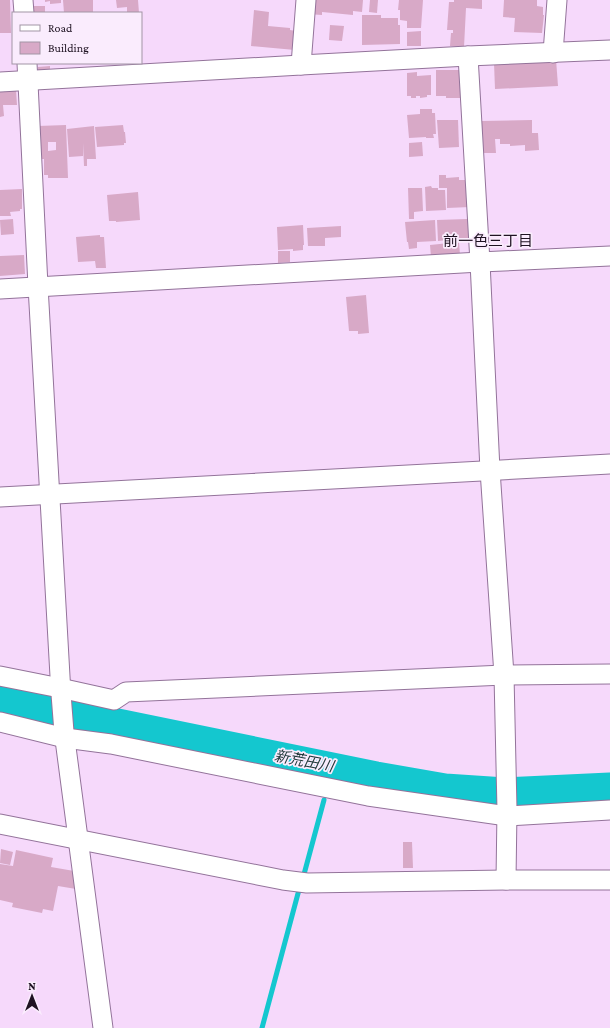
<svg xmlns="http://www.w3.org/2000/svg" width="610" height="1028" font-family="'Crimson Pro','Noto Sans JP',serif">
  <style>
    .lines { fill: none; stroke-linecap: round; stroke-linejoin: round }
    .stream { stroke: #14c7cf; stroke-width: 5 }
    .river { stroke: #14c7cf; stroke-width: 31 }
    .building { fill: #d8a9c7; fill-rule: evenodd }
    .street-casing { stroke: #93739a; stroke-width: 21 }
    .street { stroke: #fff; stroke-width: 19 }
    .labels { text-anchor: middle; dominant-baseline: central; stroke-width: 3.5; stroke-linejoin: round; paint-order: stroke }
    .neighbourhood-label { font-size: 15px; fill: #1f1322; stroke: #faecfd }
    .water-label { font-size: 15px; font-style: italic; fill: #223b3c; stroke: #faecfd }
  </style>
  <rect width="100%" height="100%" fill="#f6d9fb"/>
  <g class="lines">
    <g class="stream">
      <polyline points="303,878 324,800"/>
      <polyline points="262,1028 300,886"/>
    </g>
    <polyline class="river" points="0,700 376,777 445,789 505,793 610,788"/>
  </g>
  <g class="building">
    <polygon points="0,0 10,0 11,33 0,33"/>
    <polygon points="45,0 61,0 61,3 50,4 50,1 45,2"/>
    <polygon points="63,0 93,0 93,13 64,13"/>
    <polygon points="116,0 138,0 139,13 127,13 127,7 117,8"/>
    <polygon points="308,0 363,0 362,12 353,11 353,15 322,12 322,15 307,14"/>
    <polygon points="370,0 378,0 377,13 369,12"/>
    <polygon points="399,0 423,0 421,28 407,28 407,21 400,20 400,10 398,10"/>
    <polygon points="454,0 482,0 482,9 466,8 464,47 450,46 451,33 453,33 453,30 447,30 449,2 454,2"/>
    <polygon points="504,0 537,0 537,6 543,7 543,15 544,15 542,33 514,32 515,18 503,17"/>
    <polygon points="32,6 45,6 45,12 32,13"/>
    <polygon points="254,10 269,12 268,26 290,28 290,30 296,31 295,50 251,46"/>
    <polygon points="362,15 381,15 381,18 398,18 398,25 400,25 400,44 362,45"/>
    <polygon points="330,25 344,26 342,41 329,40"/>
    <polygon points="421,31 421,46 407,46 407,32"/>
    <polygon points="556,59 558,86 495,89 494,63"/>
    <polygon points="50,66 50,72 38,72 38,67"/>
    <polygon points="436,70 460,70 461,98 446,98 446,96 436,96"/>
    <polygon points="417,72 417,76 431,75 431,95 427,95 427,97 420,98 420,96 416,96 416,98 411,98 411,96 407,96 407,73"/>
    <polygon points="0,90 16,90 17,105 3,105 4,116 0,117"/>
    <polygon points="420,109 432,109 432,113 435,113 436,134 433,134 434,138 426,138 426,137 409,138 407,115 420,114"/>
    <polygon points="437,120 458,120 459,147 439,148"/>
    <polygon points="532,120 532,133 538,133 539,150 525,151 525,145 510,146 510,144 500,144 500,139 495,139 496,153 481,153 481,121"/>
    <path d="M66,125l2,53h-20v-3h-4v-16h-3v-9l-3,1v-25zM48,142h8v8l-8,1z"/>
    <polygon points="123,125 124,132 125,132 126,143 124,143 124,145 97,147 95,127"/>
    <polygon points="94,126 96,159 87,159 87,166 84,166 83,143 83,156 69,157 67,129"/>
    <polygon points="422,142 423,156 409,157 409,143"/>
    <polygon points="439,175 446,175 446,178 459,177 459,180 469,180 470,207 447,208 447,188 439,188"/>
    <polygon points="431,186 432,188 438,188 438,190 445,190 446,210 426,211 425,187"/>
    <polygon points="408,188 422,188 423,211 414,212 414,219 409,219"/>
    <polygon points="22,189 22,209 20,209 20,211 10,212 11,216 0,216 0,190"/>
    <polygon points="138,192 140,220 116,222 116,221 109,221 107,195"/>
    <polygon points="13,219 14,234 1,235 0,220"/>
    <polygon points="467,219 467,220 470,220 470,226 468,227 468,241 447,242 447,240 438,241 437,220"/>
    <polygon points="435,220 436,241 417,242 417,248 409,249 408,242 407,242 405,222"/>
    <polygon points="303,225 304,245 303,245 303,250 293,251 293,249 278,250 277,227"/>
    <polygon points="341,226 341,237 325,238 325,246 308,246 307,228"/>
    <polygon points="100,235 100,237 104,237 106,268 96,268 95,261 78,262 76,237"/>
    <polygon points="459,242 460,255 431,257 430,245"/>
    <polygon points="278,251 290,251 290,262 278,263"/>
    <polygon points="24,255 25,274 0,276 0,256"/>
    <polygon points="366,295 369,333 358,334 358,331 349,331 346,297"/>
    <polygon points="403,842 412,842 413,868 403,868"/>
    <polygon points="1,849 13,852 10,865 0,863"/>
    <polygon points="16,850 53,858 51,867 74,871 76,889 58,886 53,911 43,909 42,913 12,907 13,903 0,900 0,864 13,866"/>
  </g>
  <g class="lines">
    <defs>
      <g id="street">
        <polyline points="23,0 24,13"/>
        <polyline points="553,53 557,0"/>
        <polyline points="468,56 480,262 490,470 504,675 507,810 506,880"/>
        <polyline points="27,63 38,286 61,694 64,732 103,1028"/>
        <polyline points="301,65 306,0"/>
        <polyline points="0,82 301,65 468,56 610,50"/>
        <polyline points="0,289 480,262 610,256"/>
        <polyline points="0,497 610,464"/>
        <polyline points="0,676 60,688 114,700 126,692 504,675 610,674"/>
        <polyline points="0,722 65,738 111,744 368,796 507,816 610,810"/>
        <polyline points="0,824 283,880 307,883 506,880 610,880"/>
      </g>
    </defs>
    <use href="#street" class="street-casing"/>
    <use href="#street" class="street"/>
  </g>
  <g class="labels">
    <g class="neighbourhood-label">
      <text x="488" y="241">前一色三丁目</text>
    </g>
    <g class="water-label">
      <text transform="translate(304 761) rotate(11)">新荒田川</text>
    </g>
  </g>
  <rect x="12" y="12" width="130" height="52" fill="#faecfd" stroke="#a295a5"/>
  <rect x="20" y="25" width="20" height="6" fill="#ffffff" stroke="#a295a5"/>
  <text x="48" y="32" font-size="12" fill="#1f1322">Road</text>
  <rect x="20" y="42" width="20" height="12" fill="#d8a9c7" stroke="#a295a5"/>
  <text x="48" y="52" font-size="12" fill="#1f1322">Building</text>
  <g transform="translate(32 996)" stroke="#faecfd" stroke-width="3" paint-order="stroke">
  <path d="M0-3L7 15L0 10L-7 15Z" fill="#1f1322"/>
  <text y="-6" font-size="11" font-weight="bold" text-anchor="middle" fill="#1f1322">N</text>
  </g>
</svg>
